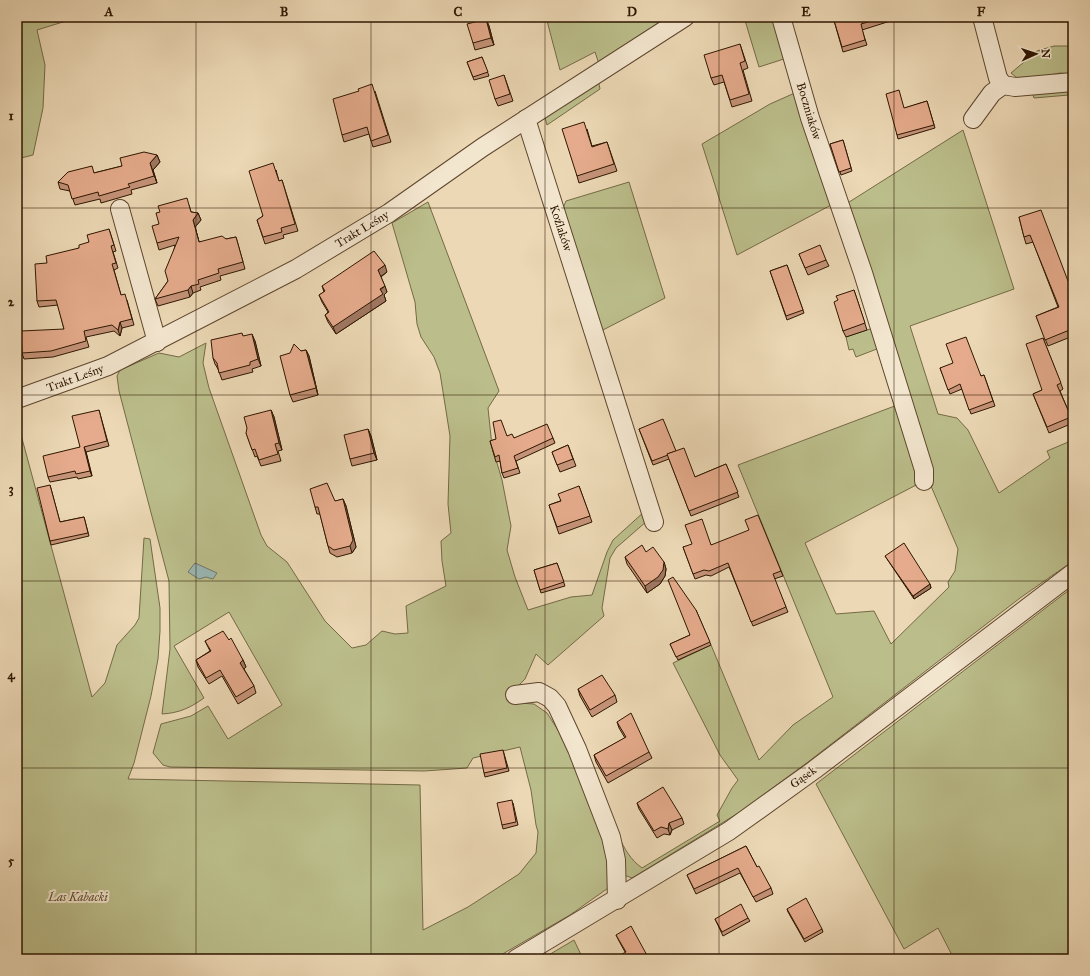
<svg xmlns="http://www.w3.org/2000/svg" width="1090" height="976" font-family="'IM FELL Great Primer',serif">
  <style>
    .green { fill: #bbbe8b; stroke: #746a46 }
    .water { fill: #9ab8b5; stroke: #6f776d }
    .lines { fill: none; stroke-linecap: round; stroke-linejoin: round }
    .minor-casing { stroke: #5e462d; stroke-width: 20 }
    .minor { stroke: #f3e6cf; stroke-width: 18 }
    .wall { fill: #c59378; stroke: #2e1600 }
    .shaded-wall { fill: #a07862; stroke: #2e1600 }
    .building { fill: #e5ab8c; stroke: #2e1600 }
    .grid { fill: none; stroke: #2e1600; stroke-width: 1; stroke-opacity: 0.55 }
    .labels { text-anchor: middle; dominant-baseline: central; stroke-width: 4; stroke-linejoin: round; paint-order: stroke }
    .street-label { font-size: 12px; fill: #2e1600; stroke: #f3e6cf }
    .park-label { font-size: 12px; font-style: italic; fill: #58482a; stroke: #f3e6cf }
    .neatline { fill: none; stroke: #2e1600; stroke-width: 1.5 }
    .grid-label { font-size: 13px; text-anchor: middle; font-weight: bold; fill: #2e1600 }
  </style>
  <rect width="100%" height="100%" fill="#ecd8b5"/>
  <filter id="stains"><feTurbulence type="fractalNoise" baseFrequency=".005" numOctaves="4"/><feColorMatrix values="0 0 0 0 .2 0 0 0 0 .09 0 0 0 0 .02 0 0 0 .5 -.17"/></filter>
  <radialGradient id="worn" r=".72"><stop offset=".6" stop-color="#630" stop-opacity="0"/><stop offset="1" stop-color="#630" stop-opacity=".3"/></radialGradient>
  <g class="green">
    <polygon points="17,17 79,17 37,30 45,65 43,108 33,155 17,159"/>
    <polygon points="546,17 674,17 599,64 595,52 560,70"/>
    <polygon points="744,17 777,17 787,58 759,67"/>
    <polygon points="1054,46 1073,46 1073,74 1060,73 1021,81 1011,73 1037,51"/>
    <polygon points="598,79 600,89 547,125 544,114"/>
    <polygon points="1073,89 1073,105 1069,95 1034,98 1032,92"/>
    <polygon points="797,92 833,204 737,255 702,144 770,104"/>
    <path d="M963,130l51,159 -104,37 28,88 19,4 11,12 31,63 51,-35 -3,-7 26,-11v121l-53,37 -212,164 -68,50 -108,66 -8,-3 -5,-39c5,13 12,24 23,32l78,-47 -3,-6 15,-27 6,-8 -18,-25 -47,-92 38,-18 48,115 34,-35 40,-28 -95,-232 162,-61 20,79 -115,60 31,71 38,-3 17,33 58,-57 -1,-5 7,-11 3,-22 -30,-70 -82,-275z"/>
    <polygon points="629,182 665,298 601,331 561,213 566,201"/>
    <path d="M428,202l71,189 -11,17 4,38 10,34 9,46 -4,24 8,27 13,33 43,-13 21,-2 15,-43 6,-12 32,-29 2,10 -31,27 -6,10 -8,50 2,8 -56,49 -12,-11 -11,25 -8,8 2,16 15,1 13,9 20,31 41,106 3,36 -41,29 -76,44h-477v-539l75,277 13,-14 12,-38 18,-20 4,-7 5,-80 6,1 10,69v23l-2,28 -7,37 -17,67 -6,16 292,6 3,145 45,-23 51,-33 17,-21 2,-21 -2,-7 -5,-35 -11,-43 -47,11 -6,10 -43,3 -254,-4 -7,-2 -10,-12 8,-29 30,-8 17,-10 20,33 54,-34 -53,-93 -55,34 30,52c-14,10 -25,15 -42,16l8,-65 -1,-68 -50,-190 -2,-15 3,-6 39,-17 20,4 27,-14 -3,20 6,25 52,147 6,11 20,16 38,59 27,27 14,-3 16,-14 13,3 13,-1 -2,-27 40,-20 -4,-25 -1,-20 10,-8 -3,-29 2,-68 -10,-63 -6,-16 -13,-20 -4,-13 -2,-22 -23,-79z"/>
    <polygon points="876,327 882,347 856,357 853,349 849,350 846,337"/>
    <polygon points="1073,587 1073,959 954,959 938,928 904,949 816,784"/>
    <polygon points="574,940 583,959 542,959 547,956"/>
  </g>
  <polygon class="water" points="195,563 217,573 213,579 206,577 199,579 188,572"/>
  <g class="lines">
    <defs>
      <g id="minor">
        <polyline points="781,17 810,118 863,273 924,470 924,481"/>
        <polyline points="982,17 998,78 1003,85 1015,87 1073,82"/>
        <polyline points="526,119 654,522"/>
        <polyline points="973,119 992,93 1003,85"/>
        <polyline points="120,209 157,342"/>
        <polyline points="17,399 108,366 296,269 389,213 483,147 685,17"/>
        <polyline points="515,695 539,692 550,698 557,706 577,749 611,837 616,860 617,900"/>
        <polyline points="516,959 729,831 814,770 1073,573"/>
      </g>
    </defs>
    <use href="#minor" class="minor-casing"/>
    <use href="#minor" class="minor"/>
  </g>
  <g class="wall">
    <polygon points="833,17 903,17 862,30 867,45 843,52"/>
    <polygon points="486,19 489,26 494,45 475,50 473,43"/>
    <polygon points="740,44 748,68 743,70 752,101 732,107 724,82 714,85 711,78"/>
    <polygon points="482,57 489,76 474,80 467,62"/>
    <polygon points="504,75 513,101 498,106 495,99"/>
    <polygon points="375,91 391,142 373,147 369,134 344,142 342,135"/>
    <polygon points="927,101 935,128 898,139 897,135 905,108"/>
    <polygon points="587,129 592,146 607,142 617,171 579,183 577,176"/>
    <polygon points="843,140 852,171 841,175 830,144"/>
    <polygon points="157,155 160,162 153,170 157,183 131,190 132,194 101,203 100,199 75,205 70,191 60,189 58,182 122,166"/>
    <polygon points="276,170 279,181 282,180 298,231 283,235 284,238 265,244 257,220 263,216"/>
    <polygon points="189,205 191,212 198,213 201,220 195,227 199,242 226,239 236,237 238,244 245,269 220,276 221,280 200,287 201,290 193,293 190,297 158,306 155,299 168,281 175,245 159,250 157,243"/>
    <polygon points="1019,217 1068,281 1073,279 1073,336 1048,346 1036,316 1058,307 1033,242 1026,244 1024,237"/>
    <polygon points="109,229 116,251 113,252 118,268 114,270 121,295 127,300 134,325 122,328 120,336 114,331 86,337 89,347 53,357 24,359 22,353 64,329 58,305 39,307 37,301 47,263 79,248 89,242"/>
    <polygon points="799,254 826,260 829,266 808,275"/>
    <polygon points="787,265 804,313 787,320 770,271"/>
    <polygon points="387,272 381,277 387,292 384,295 386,301 336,334 328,322 325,315 328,312 322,302 319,295 324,292 322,286"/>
    <polygon points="854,290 867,330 846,337 843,331 838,300"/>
    <polygon points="244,336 255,341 261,366 252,369 253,372 222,380 218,369 215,364 213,358"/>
    <polygon points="1043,338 1063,389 1060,391 1073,422 1073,423 1049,433 1033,394 1042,390"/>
    <polygon points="306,350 309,356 318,395 293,402 290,395 301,351"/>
    <polygon points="940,368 981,376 984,375 995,406 971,414 962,389 950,394"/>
    <polygon points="99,410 109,446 86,452 92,476 78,479 77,477 50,482 48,477 80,447"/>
    <polygon points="271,410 274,417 282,450 278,451 281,461 261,466 257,456 255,457 246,433"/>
    <polygon points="368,429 371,436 377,460 352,466 350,459"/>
    <polygon points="639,429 676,451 695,477 726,464 739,497 691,516 669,459 653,465"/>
    <polygon points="507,436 514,438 553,438 555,443 516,461 520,473 504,478 502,473 500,461 496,462 490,441"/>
    <polygon points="568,445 576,466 560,472 552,452"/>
    <polygon points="50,485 60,522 84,517 89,536 51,545 50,541"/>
    <polygon points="579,486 592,522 559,534 549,505 560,501"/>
    <polygon points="343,499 346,506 356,547 352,553 337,557 330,553 328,546 320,514 317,514 315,507"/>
    <polygon points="711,545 781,571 783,576 774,579 788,612 753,626 729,567 711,576 706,575 695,579 683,547"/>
    <polygon points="646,552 664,562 666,569 665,576 660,584 647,593 627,564 625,557"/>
    <polygon points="885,556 930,584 931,588 914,599 887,559"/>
    <polygon points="557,563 565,586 541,593 534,570"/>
    <polygon points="696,610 711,645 678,660 670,644 690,635"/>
    <polygon points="229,640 243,660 246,667 244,669 254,686 256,693 238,704 222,676 209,684 198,667 196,660 210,651 205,641"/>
    <polygon points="578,689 615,695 617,702 592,717 580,696"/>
    <polygon points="617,722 649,752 652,758 608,783 596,762 594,755 625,738 619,728"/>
    <polygon points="503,750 509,771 485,777 484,773"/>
    <polygon points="513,803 518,825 503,829 502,825"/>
    <polygon points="637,803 682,818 684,824 672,830 670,835 664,834 657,838 639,809"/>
    <polygon points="746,846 757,867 771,888 773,894 756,902 740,873 696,894 687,875"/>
    <polygon points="787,909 822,929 823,932 805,942 788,912"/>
    <polygon points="748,918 750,921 723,936 715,919"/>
    <polygon points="616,935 649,959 625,952 619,941"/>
  </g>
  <g class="shaded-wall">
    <polygon points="486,19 489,26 494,45 491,38"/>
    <polygon points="157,155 160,162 153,170 157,183 150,163"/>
    <polygon points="198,213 201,220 195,227 201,249 199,242 193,220"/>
    <polygon points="385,265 387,272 380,277 378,270"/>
    <polygon points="191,286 193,293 190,297 188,290"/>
    <polygon points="385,286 387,292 384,295 386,301 336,334 333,327"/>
    <polygon points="120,322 122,328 120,336 118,330"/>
    <polygon points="252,334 255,341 261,366 258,359"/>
    <polygon points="306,350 309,356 318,395 316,388"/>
    <polygon points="271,410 274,417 282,450 279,443"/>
    <polygon points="368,429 371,436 377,460 374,453"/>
    <polygon points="84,447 86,452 92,476 90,471"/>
    <polygon points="343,499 346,506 356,547 352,553 350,546"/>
    <polygon points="664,562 666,569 665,576 660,584 647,593 645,586"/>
    <polygon points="930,584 931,588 914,599 913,596"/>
    <polygon points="243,660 246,667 243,670 240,663"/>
    <polygon points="669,823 672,830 670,835 668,829"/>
  </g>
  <g class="building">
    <polygon points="833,17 885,17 861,24 865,40 842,47"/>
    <polygon points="486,19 491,38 473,43 467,24"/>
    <polygon points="740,44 745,61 740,63 749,94 730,100 722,75 711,78 704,55"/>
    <polygon points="482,57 488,72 473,77 467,62"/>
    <polygon points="504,75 510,94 495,99 489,80"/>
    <polygon points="372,84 388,135 371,141 367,127 342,135 333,99 359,91 358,89"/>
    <polygon points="899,90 904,108 927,101 934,125 897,135 886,94"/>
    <polygon points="584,122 592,147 607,142 614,164 577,176 562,129"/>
    <polygon points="843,140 851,168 839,172 830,144"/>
    <polygon points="144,152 157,155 150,163 154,176 128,184 130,187 99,196 98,192 72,199 68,185 58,182 68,172 92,166 94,173 122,166 120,158"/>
    <polygon points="273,163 279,181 282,180 295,224 281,228 282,232 263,237 257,220 263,216 249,171"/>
    <polygon points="187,198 191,212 198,213 193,220 199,242 222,236 226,239 236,237 243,262 218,269 219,273 198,280 199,284 191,286 188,290 155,299 168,281 165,271 179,237 157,243 152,226 159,224 156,213 160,212 158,206"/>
    <polygon points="1041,210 1068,281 1073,279 1073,304 1072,304 1073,307 1073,325 1071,326 1072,329 1045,340 1036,316 1059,307 1030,235 1024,237 1019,217"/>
    <polygon points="109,229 114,245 111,246 116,263 112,264 121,295 125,294 132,319 120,322 118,330 112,325 84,331 86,341 51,351 22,353 21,331 64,329 56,300 37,301 35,264 47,263 46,256 79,248 79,245 89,242 87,235"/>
    <polygon points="820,245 826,260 805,268 799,254"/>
    <polygon points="374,251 385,265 378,270 385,286 380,289 383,294 333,327 325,315 329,312 319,295 325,291 322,286"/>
    <polygon points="787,265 803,310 786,316 770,271"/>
    <polygon points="854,290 865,323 843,331 834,302 838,300 836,296"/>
    <polygon points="242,333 243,336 252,334 258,359 250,362 250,365 219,373 217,363 213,358 211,340"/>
    <polygon points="966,337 981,376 984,375 993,401 969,410 960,384 948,390 940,368 953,363 946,344"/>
    <polygon points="1043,338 1061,383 1057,385 1071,417 1047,427 1033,394 1042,390 1026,344"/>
    <polygon points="294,344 301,351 306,350 316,388 290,395 280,356 290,353"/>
    <polygon points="99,410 107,441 84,447 90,471 76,474 75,471 48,477 43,456 80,447 72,416"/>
    <polygon points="271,410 279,443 275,444 278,454 259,460 255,449 252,450 246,433 247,428 244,417"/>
    <polygon points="663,419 676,451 667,454 668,455 652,461 639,429"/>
    <polygon points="501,420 507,436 512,434 514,438 547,424 553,438 514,456 518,468 502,473 499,455 495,457 490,441 496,439 493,422"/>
    <polygon points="368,429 374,453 350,459 344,435"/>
    <polygon points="568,445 573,459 557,465 552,452"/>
    <polygon points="684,448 695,477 726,464 738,492 689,511 667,454"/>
    <polygon points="327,483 335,501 343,499 353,540 350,546 334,550 328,546 318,507 315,507 310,489"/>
    <polygon points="50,485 60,522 84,517 88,533 50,541 37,488"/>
    <polygon points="579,486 590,516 557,527 549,505 561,501 558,494"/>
    <polygon points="758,515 781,571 773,574 786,607 751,622 728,563 709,571 704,570 693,574 683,547 692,544 685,525 702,519 711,545 749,530 745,520"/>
    <polygon points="904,543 930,584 913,596 885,556"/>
    <polygon points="642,545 646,552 653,547 664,562 663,570 658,577 645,586 625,557"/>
    <polygon points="557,563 564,582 540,590 534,570"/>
    <polygon points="673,577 696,610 710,642 676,657 670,644 690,635 668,580"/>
    <polygon points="223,631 229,640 231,638 243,660 240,663 254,686 236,697 220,670 206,678 196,660 211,651 205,641"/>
    <polygon points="602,675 615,695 590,710 578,689"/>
    <polygon points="631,713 649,752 606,776 594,755 626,737 617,722"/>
    <polygon points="503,750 507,768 484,773 480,754"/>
    <polygon points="663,787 682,818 669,823 668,829 661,827 654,831 637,803"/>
    <polygon points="512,800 516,822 502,825 497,803"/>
    <polygon points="746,846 757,867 759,866 771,888 753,897 738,868 694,889 687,875"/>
    <polygon points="806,898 822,929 804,939 787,909"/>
    <polygon points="741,904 748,918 722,932 715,919"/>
    <polygon points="631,926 649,959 612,959 626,952 616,935"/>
  </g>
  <path class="grid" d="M196,17v942M371,17v942M545,17v942M719,17v942M894,17v942M17,208h1056M17,395h1056M17,581h1056M17,768h1056"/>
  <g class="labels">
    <g class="street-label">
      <text transform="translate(809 111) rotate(73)">Boczniaków</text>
      <text transform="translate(561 228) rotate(72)">Koźlaków</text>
      <text transform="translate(362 229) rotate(-31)">Trakt Leśny</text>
      <text transform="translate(75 378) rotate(-20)">Trakt Leśny</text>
      <text transform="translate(803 777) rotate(-36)">Gąsek</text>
    </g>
    <g class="park-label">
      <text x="78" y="897">Las Kabacki</text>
    </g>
  </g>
  <rect width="1090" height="976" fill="none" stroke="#ecd8b5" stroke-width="44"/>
  <g transform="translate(1036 54) rotate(87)" stroke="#f3e6cf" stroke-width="3" paint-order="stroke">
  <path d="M0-3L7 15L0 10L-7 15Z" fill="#2e1600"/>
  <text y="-6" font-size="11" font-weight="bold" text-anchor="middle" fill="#2e1600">N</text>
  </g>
  <rect x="22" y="22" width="1046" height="932" class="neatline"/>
  <g class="grid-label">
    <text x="109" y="16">A</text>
    <text x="284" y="16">B</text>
    <text x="458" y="16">C</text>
    <text x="632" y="16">D</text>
    <text x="806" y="16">E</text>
    <text x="981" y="16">F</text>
    <text x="11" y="120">1</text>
    <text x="11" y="306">2</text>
    <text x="11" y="493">3</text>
    <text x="11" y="679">4</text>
    <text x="11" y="865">5</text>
  </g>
  <rect width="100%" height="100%" filter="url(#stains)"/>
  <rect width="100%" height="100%" fill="url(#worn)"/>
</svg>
